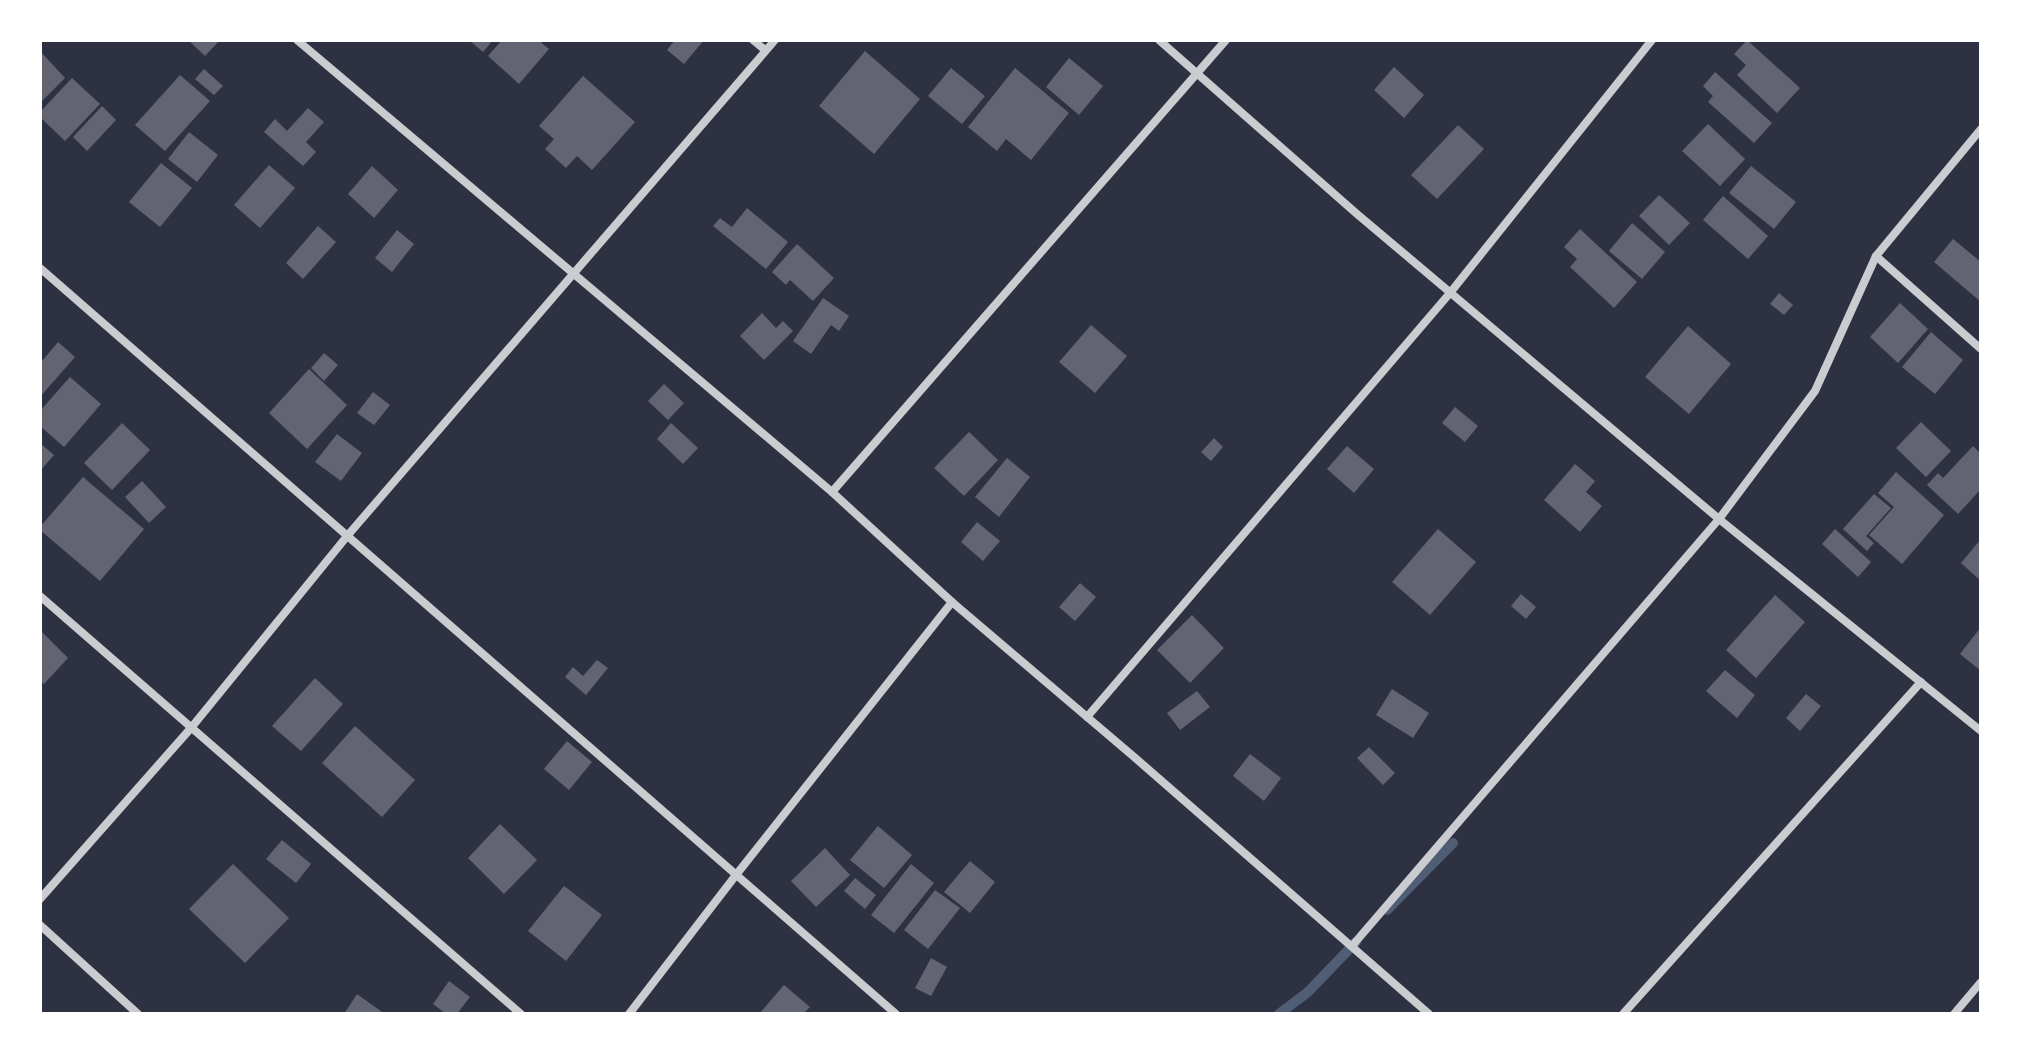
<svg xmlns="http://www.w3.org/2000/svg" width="2021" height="1054" font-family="Jost,sans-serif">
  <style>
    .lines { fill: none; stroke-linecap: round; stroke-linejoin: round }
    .stream { stroke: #4f5d75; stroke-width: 10 }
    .building { fill: #626471 }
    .minor { stroke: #caccd0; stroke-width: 8 }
  </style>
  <rect width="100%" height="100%" fill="#2d3142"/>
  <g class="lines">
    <g class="stream">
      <polyline points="1387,910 1453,843"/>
      <polyline points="1279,1014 1308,992 1356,942"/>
    </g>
  </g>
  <g class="building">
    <polygon points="188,40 220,40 205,56"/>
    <polygon points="469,40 493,40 483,52"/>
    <polygon points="502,40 538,40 549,49 519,84 488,56"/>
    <polygon points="675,40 704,40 684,64 667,50"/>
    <polygon points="1747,40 1800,88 1777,113 1737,75 1746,65 1734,54"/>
    <polygon points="40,51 65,78 40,103"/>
    <polygon points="865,51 920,99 874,154 819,106"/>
    <polygon points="1069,58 1103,86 1079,115 1046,87"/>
    <polygon points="1394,67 1424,95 1404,118 1374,90"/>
    <polygon points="951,68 985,96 962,124 928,96"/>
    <polygon points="1015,68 1069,113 1031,160 1006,139 997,151 968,127"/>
    <polygon points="204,69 223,86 214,95 195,79"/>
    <polygon points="1715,72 1772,123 1754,143 1708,102 1713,96 1703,86"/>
    <polygon points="180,75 210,101 165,151 135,125"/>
    <polygon points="583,76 635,122 592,170 577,156 566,168 545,149 554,139 539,126"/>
    <polygon points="72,78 100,104 65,141 40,117 40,112"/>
    <polygon points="102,106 116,120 87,151 73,137"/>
    <polygon points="308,108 324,122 306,142 316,152 303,166 264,132 275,119 287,131"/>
    <polygon points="1708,124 1745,159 1720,186 1682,151"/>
    <polygon points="1458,125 1484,149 1437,199 1411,175"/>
    <polygon points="189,132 218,155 197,182 168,159"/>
    <polygon points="161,163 192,188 160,227 129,202"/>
    <polygon points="269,165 295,188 260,228 234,205"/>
    <polygon points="372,166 398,190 374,218 348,194"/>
    <polygon points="1751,166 1796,202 1774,229 1729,193"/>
    <polygon points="1659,195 1690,223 1669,245 1639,216"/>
    <polygon points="1723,196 1768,236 1748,259 1703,220"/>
    <polygon points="747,208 788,242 766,269 713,226 720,218 732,227"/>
    <polygon points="1632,223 1665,252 1642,279 1609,251"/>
    <polygon points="318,226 336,242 303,279 286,263"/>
    <polygon points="1580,229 1637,282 1614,308 1570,267 1577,259 1564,247"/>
    <polygon points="397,230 414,244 392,272 375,258"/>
    <polygon points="1953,239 1981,262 1981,302 1934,262"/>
    <polygon points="797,244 834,278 813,301 790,280 786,285 772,272"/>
    <polygon points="1779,293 1793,305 1784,315 1770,304"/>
    <polygon points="823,298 849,316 839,331 831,325 811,354 793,341"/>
    <polygon points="1900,303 1928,329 1898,363 1870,337"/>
    <polygon points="762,313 776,328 783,321 793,331 764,360 740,336"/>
    <polygon points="1091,325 1127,356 1095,393 1059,362"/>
    <polygon points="1688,326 1731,364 1689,414 1645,377"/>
    <polygon points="1931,332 1963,360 1935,394 1902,367"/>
    <polygon points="58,342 75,357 40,397 40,357 43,360"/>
    <polygon points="324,353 338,365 324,381 311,368"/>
    <polygon points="309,369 347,405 307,449 269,413"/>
    <polygon points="70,377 101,404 64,447 40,426 40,411"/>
    <polygon points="664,384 684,403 668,420 648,401"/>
    <polygon points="373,392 390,405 374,425 357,413"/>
    <polygon points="1455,407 1478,426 1465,442 1442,423"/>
    <polygon points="1921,422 1951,451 1926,477 1896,448"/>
    <polygon points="122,423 150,450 112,490 84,463"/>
    <polygon points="671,423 698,448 683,464 657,439"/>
    <polygon points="969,432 998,460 964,496 934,468"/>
    <polygon points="337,434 362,453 341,481 315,462"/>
    <polygon points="1214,438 1223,447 1211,461 1201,452"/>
    <polygon points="40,443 54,455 40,471"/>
    <polygon points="1347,446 1374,469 1354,493 1327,469"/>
    <polygon points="1973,446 1981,454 1981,489 1958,514 1927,485 1938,473 1943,478"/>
    <polygon points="1007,458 1030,477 999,517 975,497"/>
    <polygon points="1575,464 1595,481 1586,492 1602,506 1580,532 1544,500"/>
    <polygon points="1896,472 1944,515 1902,564 1869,535 1894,507 1878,493"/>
    <polygon points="83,477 144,529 100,581 40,530 40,527"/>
    <polygon points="142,481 166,507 149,523 125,497"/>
    <polygon points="1874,494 1891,508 1866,536 1874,543 1867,551 1843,529"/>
    <polygon points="977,522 1000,541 983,561 961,542"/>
    <polygon points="1438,529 1476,562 1430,615 1392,582"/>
    <polygon points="1835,529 1871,562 1858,577 1822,544"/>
    <polygon points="1981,539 1981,581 1961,563"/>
    <polygon points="1080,583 1096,597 1075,621 1059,607"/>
    <polygon points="1521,594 1536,607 1526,619 1511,606"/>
    <polygon points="1775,595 1805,622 1756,678 1726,650"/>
    <polygon points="1192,615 1224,648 1190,683 1157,650"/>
    <polygon points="1981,627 1981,671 1960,654"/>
    <polygon points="40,630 68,658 44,684 40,680"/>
    <polygon points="597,660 608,668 586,695 565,677 573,667 583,676"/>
    <polygon points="1725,670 1755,695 1737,718 1706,691"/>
    <polygon points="315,678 343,704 301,751 272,726"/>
    <polygon points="1392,689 1429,713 1413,738 1376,715"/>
    <polygon points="1197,691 1210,707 1180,730 1167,713"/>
    <polygon points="1806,694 1821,706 1800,731 1786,718"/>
    <polygon points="355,726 415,780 382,817 322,763"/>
    <polygon points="567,741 592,762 569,790 544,769"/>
    <polygon points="1369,747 1395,773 1383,785 1357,758"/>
    <polygon points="1250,754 1281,778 1264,801 1233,776"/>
    <polygon points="500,824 537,860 504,894 468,858"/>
    <polygon points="878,826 912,855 884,888 850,860"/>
    <polygon points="282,840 311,864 296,883 266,859"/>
    <polygon points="825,848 850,875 816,907 791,881"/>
    <polygon points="970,861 995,882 970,913 944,892"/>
    <polygon points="233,864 289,918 245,963 189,909"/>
    <polygon points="911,864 934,883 894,933 871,915"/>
    <polygon points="855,878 876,895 865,909 844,891"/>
    <polygon points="564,886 602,915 566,961 528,931"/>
    <polygon points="935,890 960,908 928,949 904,930"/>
    <polygon points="931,958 947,967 931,996 915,988"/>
    <polygon points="449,981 470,997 457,1014 446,1014 433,1004"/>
    <polygon points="784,985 810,1007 803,1014 759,1014"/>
    <polygon points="357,994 385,1014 344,1014"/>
  </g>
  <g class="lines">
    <g class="minor">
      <polyline points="297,40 832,492 952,602 1133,756 1429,1014"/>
      <polyline points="753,40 765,50"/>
      <polyline points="1159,40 1357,214 1719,519 1981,731"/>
      <polyline points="1876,256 1981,349"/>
      <polyline points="40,268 896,1014"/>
      <polyline points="832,492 1226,40"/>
      <polyline points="40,596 521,1014"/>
      <polyline points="1087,717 1450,293 1652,40"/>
      <polyline points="40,899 191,728 348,535 775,40"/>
      <polyline points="40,925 138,1014"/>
      <polyline points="1352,946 1719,519 1815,391 1876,256 1981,129"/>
      <polyline points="629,1014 736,875 952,602"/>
      <polyline points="1623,1014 1921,682"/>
      <polyline points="1954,1014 1981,982"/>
    </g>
  </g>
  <rect width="2021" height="1054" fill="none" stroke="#ffffff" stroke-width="84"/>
</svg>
